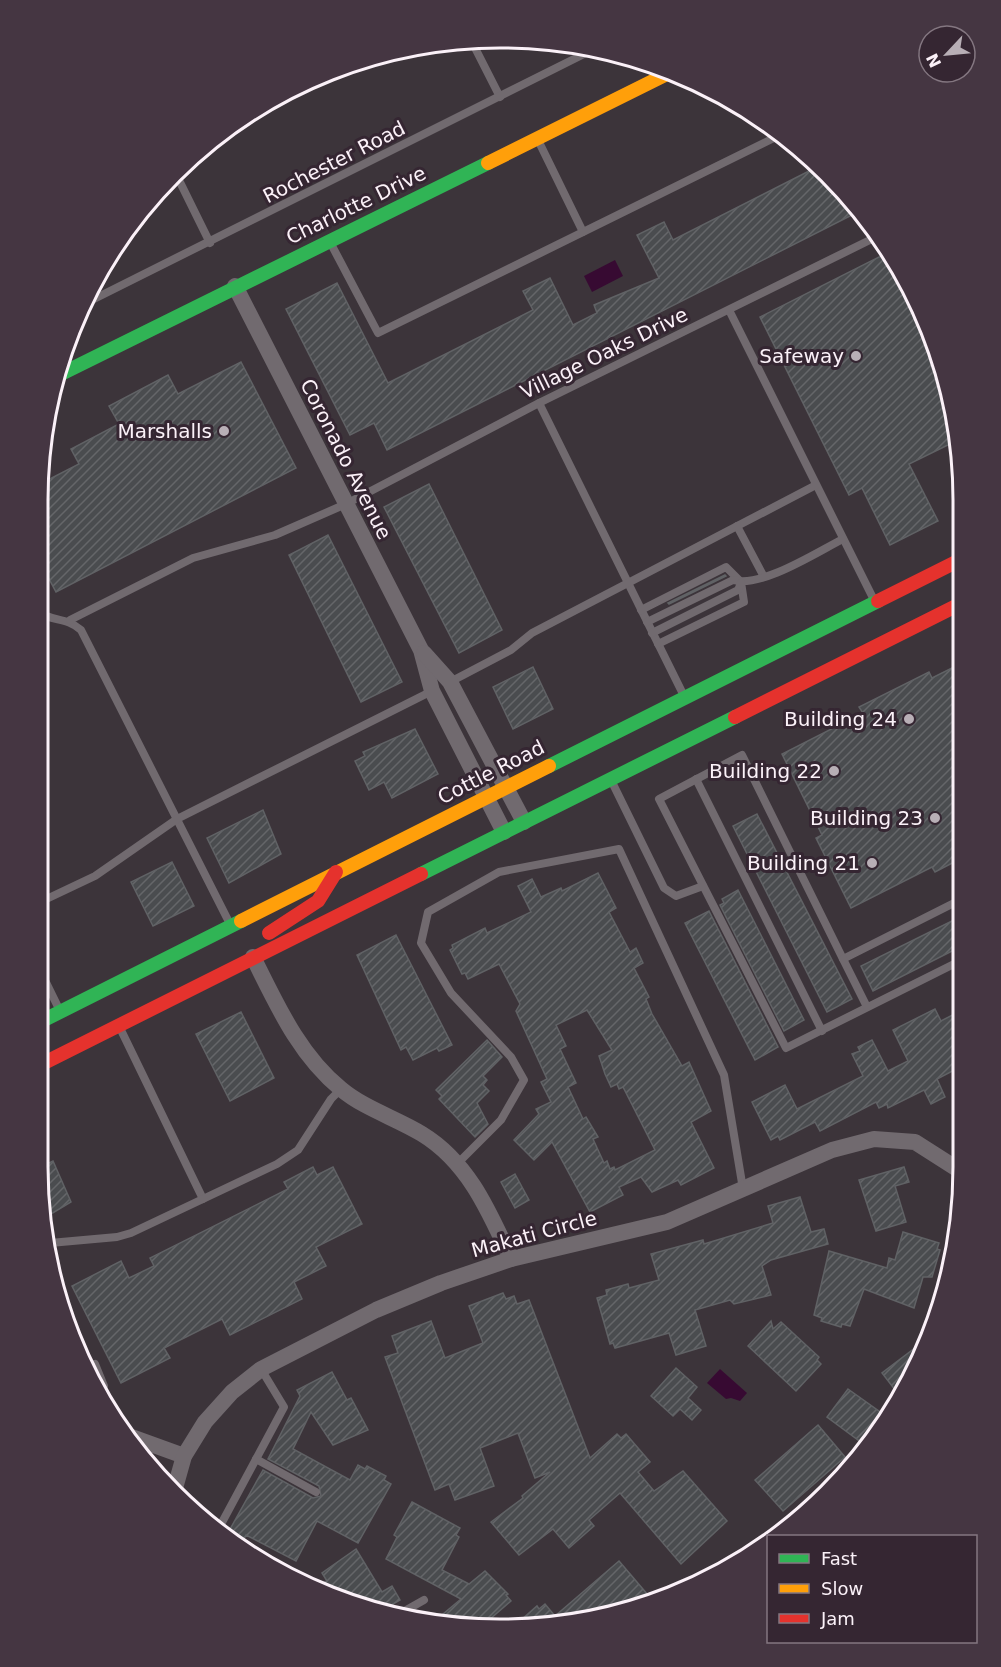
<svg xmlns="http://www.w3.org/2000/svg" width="1001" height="1667" font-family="'DejaVu Sans',sans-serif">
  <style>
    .water { fill: #370a32 }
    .building { fill: url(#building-hatch); stroke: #606265; stroke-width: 1.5; fill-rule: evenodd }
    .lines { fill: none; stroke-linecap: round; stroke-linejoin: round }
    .lane { stroke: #716a6f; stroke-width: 8 }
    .street { stroke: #716a6f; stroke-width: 16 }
    .fast { stroke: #30b455; stroke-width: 14 }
    .slow { stroke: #ff9f0a; stroke-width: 14 }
    .jam { stroke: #e5322d; stroke-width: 14 }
    .poi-dot { fill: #b8afb6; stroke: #352632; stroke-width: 2 }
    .labels { text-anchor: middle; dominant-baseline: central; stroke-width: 6; stroke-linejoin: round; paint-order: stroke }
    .street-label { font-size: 20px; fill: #fbf1f8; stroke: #352632 }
    .poi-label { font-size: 20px; fill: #fbf1f8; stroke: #352632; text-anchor: end }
    .rim { fill: none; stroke: #fbf1f8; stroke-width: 3 }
  </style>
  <defs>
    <pattern id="building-hatch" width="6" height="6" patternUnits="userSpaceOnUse" patternTransform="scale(1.5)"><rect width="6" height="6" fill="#4a4c4f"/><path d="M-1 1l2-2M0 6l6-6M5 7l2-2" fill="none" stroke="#656669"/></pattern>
  </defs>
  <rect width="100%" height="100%" fill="#3c343a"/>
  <g class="water">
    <polygon points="615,260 623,276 592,292 584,276"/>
    <polygon points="720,1369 747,1393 740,1401 731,1398 726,1399 707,1383"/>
  </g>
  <g class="building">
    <polygon points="817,167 848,195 860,211 387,450 374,423 350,435 286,309 337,283 388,383 533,310 523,291 550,278 573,325 597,313 594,305 659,278 637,235 664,222 673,240"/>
    <polygon points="889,252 902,269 923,321 917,324 949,387 958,440 909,464 938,521 890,545 862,488 849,495 760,317"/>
    <polygon points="241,362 296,468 56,592 38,558 38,485 79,464 71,449 119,424 109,406 168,375 178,394"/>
    <polygon points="429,484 502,630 459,653 384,507"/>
    <polygon points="328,535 402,682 361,702 289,555"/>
    <polygon points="725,575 726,576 669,604 668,603"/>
    <polygon points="962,663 962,858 935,872 932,867 851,908 816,838 822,835 782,754 863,713 859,707 929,672 932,678"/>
    <polygon points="533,667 553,709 513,729 493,687"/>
    <polygon points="415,729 438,774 392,798 384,782 369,790 355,761 365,756 363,752"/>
    <polygon points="263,810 281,854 229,883 207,838"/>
    <polygon points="757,814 852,999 827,1012 733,826"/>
    <polygon points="172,862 194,906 153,926 131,882"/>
    <path d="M598,873l18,35 -7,4 21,40 6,-4 7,15 -9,5 15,29 -3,2 6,15 30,52 7,-4 22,49 -20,11 23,46 -33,17 -3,-5 -26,12 -11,-15 -22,10 4,8 -33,17 -38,-70 -18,18 -20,-20 25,-26 -3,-5 15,-7 -10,-20 6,-3 -31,-68 4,-7 -21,-40 -31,15 -3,-6 -3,1 -12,-24 3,-2 -1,-3 33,-17 2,5 44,-21 -13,-26 14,-7 9,18 20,-9 1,3zM587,1010l25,40 -13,6 6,18 6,13 6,-3 2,5 4,-2 32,63 -40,20 -1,-3 -4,2 -3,-8 -3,2 -11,-24 5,-2 -12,-20 -3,2 -15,-32 8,-4 -16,-34 6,-3 -10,-21z"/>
    <polygon points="738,890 804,1020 784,1031 720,905 724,903 722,899"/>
    <polygon points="709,911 778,1047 755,1060 685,923"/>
    <polygon points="962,916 962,946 873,991 861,966"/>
    <polygon points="396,935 452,1045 439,1051 437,1048 413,1060 406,1047 401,1050 357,955"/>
    <polygon points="935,1009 941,1021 962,1010 962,1066 937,1079 945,1097 931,1104 924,1090 888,1108 887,1104 879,1108 876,1102 820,1131 815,1122 780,1140 778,1136 771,1140 752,1102 785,1085 797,1109 863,1076 852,1054 860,1051 858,1047 872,1040 888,1071 908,1061 893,1030"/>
    <polygon points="241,1012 274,1078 230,1101 196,1034"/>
    <polygon points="487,1040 502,1057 483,1076 487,1080 483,1085 489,1091 477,1103 488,1124 475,1137 439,1099 442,1096 436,1090"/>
    <polygon points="38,1144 47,1164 53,1161 71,1202 46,1217 38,1167"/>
    <polygon points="313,1167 317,1175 333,1167 362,1224 316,1247 326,1266 294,1282 302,1299 230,1335 222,1319 164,1348 170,1358 121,1383 72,1286 121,1261 129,1278 154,1266 150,1258 288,1189 284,1182"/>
    <polygon points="904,1167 909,1182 895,1186 906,1222 876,1231 859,1180"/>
    <polygon points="515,1174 529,1200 515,1208 501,1182"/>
    <polygon points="800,1197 811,1232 824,1229 828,1244 771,1260 762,1266 771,1295 734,1304 730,1300 695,1310 706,1346 676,1355 669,1333 615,1348 613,1343 610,1344 597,1298 607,1295 606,1290 628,1284 629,1288 659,1280 651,1254 703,1240 704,1244 773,1223 768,1206"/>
    <polygon points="903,1232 939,1243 937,1249 940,1250 932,1277 923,1277 914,1308 864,1289 850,1326 842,1324 841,1327 821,1321 822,1318 814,1315 829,1251 887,1268 889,1258 895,1260"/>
    <polygon points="503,1293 506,1299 514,1296 517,1304 529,1300 590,1458 617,1434 621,1438 626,1434 650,1462 638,1472 654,1491 683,1471 727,1521 681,1564 620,1493 589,1520 594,1526 569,1548 553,1529 519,1555 491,1522 523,1498 522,1496 550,1472 535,1478 518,1433 480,1448 494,1486 455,1500 449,1484 435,1490 385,1357 398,1353 392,1336 431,1321 445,1358 483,1343 469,1306"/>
    <polygon points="771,1321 773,1329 781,1322 819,1357 817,1360 821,1364 796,1391 748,1346"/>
    <polygon points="928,1338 909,1375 899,1395 882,1373"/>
    <polygon points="676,1368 697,1387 688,1398 701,1410 692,1420 680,1409 673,1416 651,1396"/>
    <polygon points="332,1372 347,1400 351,1398 368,1430 333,1445 311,1412 293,1449 350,1480 358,1465 365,1469 367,1466 386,1476 384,1480 391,1484 358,1543 317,1521 296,1561 246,1535 244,1539 229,1531 263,1470 313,1498 321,1496 319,1486 268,1459 300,1396 297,1390"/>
    <polygon points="848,1389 883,1414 862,1443 827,1417"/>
    <polygon points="818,1425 845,1457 783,1511 755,1480"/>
    <polygon points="412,1502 460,1528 456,1535 459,1537 442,1570 469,1584 485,1571 508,1594 506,1595 511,1601 489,1620 496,1629 437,1619 461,1599 386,1559 397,1537 394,1535"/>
    <polygon points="356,1549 382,1592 392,1586 400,1600 383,1610 352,1605 329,1594 323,1583 327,1581 322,1573"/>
    <polygon points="619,1561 654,1602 512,1628 537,1606 539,1609 545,1604 555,1616"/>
  </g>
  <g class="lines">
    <g class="lane">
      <polyline points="471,40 500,97"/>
      <polyline points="538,140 583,232"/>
      <polyline points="175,172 210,243"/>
      <polyline points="330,242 378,333 780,135"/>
      <polyline points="86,303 596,48"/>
      <polyline points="729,310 874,600"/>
      <polyline points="539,403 684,696"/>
      <polyline points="737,526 764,577"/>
      <polyline points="641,610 726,567 741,582 744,602 658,644"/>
      <path d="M38,612c16,10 28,5 43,18l149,294"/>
      <polyline points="70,620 193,558 275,535 346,504 539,403 878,236"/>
      <path d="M647,622l86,-42c29,8 84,-28 110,-41"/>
      <polyline points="652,633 738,590 741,583"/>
      <polyline points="450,682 511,650 532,633 816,485"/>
      <polyline points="696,779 822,1031"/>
      <polyline points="612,782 664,888 676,896 703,886"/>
      <polyline points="962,899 843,959 742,755 659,799 786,1048 962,960"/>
      <polyline points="38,903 95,876 177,819 432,691"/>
      <polyline points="843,959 867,1007"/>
      <polyline points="38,966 60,1011"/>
      <polyline points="120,1028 203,1199"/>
      <polyline points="458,1163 501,1120 524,1080 511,1057 451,993 421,943 428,912 499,872 619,849 724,1075 743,1189"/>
      <polyline points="50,1243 117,1237 131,1233 277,1164 298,1150 331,1099 341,1089"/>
      <polyline points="95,1364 104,1386 103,1391"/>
      <polyline points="256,1459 316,1492"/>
      <polyline points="219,1528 284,1407 261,1369"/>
      <polyline points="401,1613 424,1600"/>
    </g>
    <g class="street">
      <polyline points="235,286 421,650 432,691 504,832"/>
      <polyline points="424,653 450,682 524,822"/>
      <path d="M253,957c24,48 46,98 88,132 24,20 55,29 81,45 46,28 67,77 89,125"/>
      <polyline points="126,1435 184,1456"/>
      <polyline points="175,1488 184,1456 205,1422 232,1392 261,1369 376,1310 441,1283 511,1259 667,1222 832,1150 874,1139 915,1142 962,1172"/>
    </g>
    <g class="fast">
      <polyline points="57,376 488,163"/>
      <polyline points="549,766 878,601"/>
      <polyline points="421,874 735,717"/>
      <polyline points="38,1023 241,921"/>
    </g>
    <g class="slow">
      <polyline points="488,163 673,71"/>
      <polyline points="241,921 549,766"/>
    </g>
    <g class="jam">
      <polyline points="878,601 962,559"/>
      <polyline points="735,717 962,603"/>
      <polyline points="269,933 318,901 336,872"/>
      <polyline points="38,1066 421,874"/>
    </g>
  </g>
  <g class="poi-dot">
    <circle cx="856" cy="356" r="6"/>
    <circle cx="224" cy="431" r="6"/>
    <circle cx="909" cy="719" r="6"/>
    <circle cx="834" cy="771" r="6"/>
    <circle cx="935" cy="818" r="6"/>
    <circle cx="872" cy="863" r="6"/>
  </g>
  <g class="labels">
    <g class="street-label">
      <text transform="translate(334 162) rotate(-27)">Rochester Road</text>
      <text transform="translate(356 205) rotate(-26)">Charlotte Drive</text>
      <text transform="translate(604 353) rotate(-26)">Village Oaks Drive</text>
      <text transform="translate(346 459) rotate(63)">Coronado Avenue</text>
      <text transform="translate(491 772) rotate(-27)">Cottle Road</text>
      <text transform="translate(534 1234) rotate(-15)">Makati Circle</text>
    </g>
    <g class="poi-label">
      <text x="844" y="356">Safeway</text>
      <text x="212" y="431">Marshalls</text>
      <text x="897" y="719">Building 24</text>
      <text x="822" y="771">Building 22</text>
      <text x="923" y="818">Building 23</text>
      <text x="860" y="863">Building 21</text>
    </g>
  </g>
  <path d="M0 0H1001V1667H0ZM500 48H501A452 452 0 0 1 953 500V1167A452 452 0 0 1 501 1619H500A452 452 0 0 1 48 1167V500A452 452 0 0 1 500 48Z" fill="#453642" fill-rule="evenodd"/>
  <path class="rim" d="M500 48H501A452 452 0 0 1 953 500V1167A452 452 0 0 1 501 1619H500A452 452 0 0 1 48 1167V500A452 452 0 0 1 500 48Z"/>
  <rect x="767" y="1535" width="210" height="108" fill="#352632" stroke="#847781" stroke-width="1.5"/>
  <rect x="779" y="1554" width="30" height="9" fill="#30b455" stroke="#847781" stroke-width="1.5"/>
  <text x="821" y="1565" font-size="18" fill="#fbf1f8">Fast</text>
  <rect x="779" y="1584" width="30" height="9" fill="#ff9f0a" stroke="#847781" stroke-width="1.5"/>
  <text x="821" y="1595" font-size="18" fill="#fbf1f8">Slow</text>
  <rect x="779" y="1614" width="30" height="9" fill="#e5322d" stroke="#847781" stroke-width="1.5"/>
  <text x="821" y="1625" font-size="18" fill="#fbf1f8">Jam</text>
  <g transform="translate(947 54) rotate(244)"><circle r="28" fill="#352632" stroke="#847781" stroke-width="1.5"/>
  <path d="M0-4.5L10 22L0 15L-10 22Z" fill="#b8afb6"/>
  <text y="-9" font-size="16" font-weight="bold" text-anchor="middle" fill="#fbf1f8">N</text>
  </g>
</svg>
